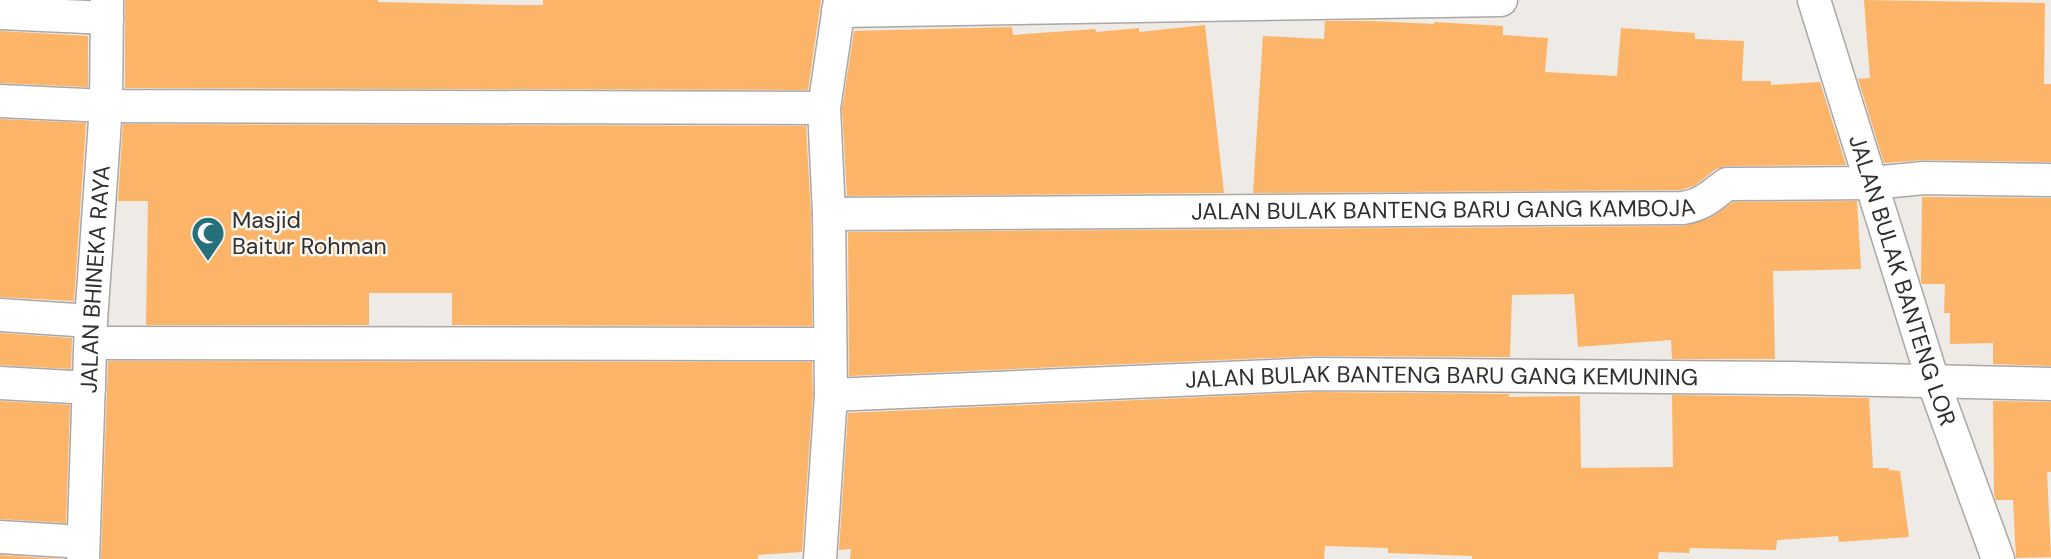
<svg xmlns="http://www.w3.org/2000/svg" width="2051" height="559" font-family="'DM Sans',sans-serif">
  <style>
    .building { fill: #fcb469 }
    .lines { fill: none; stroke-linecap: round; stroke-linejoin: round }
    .street-casing { stroke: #aba7a4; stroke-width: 35 }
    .street { stroke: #fff; stroke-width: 32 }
    .labels { text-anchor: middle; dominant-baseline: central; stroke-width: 5; stroke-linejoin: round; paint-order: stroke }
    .street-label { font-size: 23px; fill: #302f2d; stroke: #fbf7f3 }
    .poi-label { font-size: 23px; fill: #302f2d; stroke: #fbf7f3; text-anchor: start }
  </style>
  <rect width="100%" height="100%" fill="#eeeae6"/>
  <g class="building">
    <polygon points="125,0 378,0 378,2 514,5 543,5 543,0 821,0 808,90 125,88"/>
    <polygon points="1864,0 2045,3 2044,84 2051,84 2051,162 1924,160 1884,163 1858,79 1870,78"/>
    <polygon points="1325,21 1373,21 1434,24 1434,22 1503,26 1503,35 1548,38 1545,72 1617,76 1621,28 1695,33 1695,39 1744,41 1742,81 1771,81 1771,85 1820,82 1846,165 1727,166 1716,169 1694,186 1681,190 1253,193 1263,36 1324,39"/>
    <polygon points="1205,25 1224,193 847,196 842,109 854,31 1012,27 1013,35 1095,29 1096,32 1139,28 1139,32"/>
    <polygon points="0,31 88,36 88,87 0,83"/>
    <polygon points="0,119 86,123 74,301 0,297"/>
    <polygon points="123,124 806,126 811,215 812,326 452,325 452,293 369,293 369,325 146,325 148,201 118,201"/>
    <polygon points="1922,197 2051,198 2051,366 1993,364 1993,343 1950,344 1950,313 1944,313 1945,284 1922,284 1921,282"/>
    <polygon points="1857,201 1861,269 1773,271 1775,359 1672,359 1671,340 1578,347 1574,294 1512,295 1510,357 1315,356 849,376 848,232 1683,226 1710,218 1733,202"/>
    <polygon points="0,333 72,338 71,369 0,365"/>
    <polygon points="108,361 812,362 813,394 802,552 758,555 758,559 101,559"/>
    <polygon points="1316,392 1509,394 1509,397 1580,396 1581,468 1673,467 1672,395 1869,398 1873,468 1889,468 1889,470 1900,471 1909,537 1839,542 1838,536 1777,540 1776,550 1690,548 1689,553 1659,552 1658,559 1472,559 1472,556 1388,553 1388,548 1325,546 1324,559 850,559 851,549 839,550 848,413"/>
    <polygon points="0,401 70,405 66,523 0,519"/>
    <polygon points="1993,401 2051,402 2051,472 2047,472 2051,557 2016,558 2013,500 1996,500 1994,494"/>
    <polygon points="0,555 60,559 0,559"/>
  </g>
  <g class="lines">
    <defs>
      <g id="street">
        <path id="s1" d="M1814,0l119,381 65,178"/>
        <polyline points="838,11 1501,0"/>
        <polyline points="0,13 107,18"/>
        <polyline points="0,101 106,106 824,108"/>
        <path id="s2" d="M829,214l854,-6c22,-4 27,-12 44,-24l145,-1 52,-5 127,2"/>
        <polyline points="0,315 91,321"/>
        <polyline points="91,343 830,344"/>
        <polyline points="0,383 89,388"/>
        <path id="s3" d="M831,395l485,-21 476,4 259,6"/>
        <polyline points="0,537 83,542"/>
        <path id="s4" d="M83,559l8,-238 15,-215 1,-106"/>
        <polyline points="820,559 831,395 829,214 824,108 840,0"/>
      </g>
    </defs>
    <use href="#street" class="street-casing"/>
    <use href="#street" class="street"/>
  </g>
  <defs>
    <symbol id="mosque-pin" viewBox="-11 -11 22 30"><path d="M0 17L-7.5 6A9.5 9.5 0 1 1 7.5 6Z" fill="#27707b" stroke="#fbf7f3"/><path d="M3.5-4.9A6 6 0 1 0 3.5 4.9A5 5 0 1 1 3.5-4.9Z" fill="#fff"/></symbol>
  </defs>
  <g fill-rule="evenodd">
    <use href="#mosque-pin" x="189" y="214" width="38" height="52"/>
  </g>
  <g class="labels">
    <g class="street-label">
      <text stroke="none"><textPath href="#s2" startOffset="614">JALAN BULAK BANTENG BARU GANG KAMBOJA</textPath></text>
      <text stroke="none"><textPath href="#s4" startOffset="280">JALAN BHINEKA RAYA</textPath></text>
      <text stroke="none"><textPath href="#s1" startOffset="294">JALAN BULAK BANTENG LOR</textPath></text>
      <text stroke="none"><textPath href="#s3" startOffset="611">JALAN BULAK BANTENG BARU GANG KEMUNING</textPath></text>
    </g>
    <g class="poi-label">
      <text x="232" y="220">Masjid<tspan x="232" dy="26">Baitur Rohman</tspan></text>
    </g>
  </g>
</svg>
